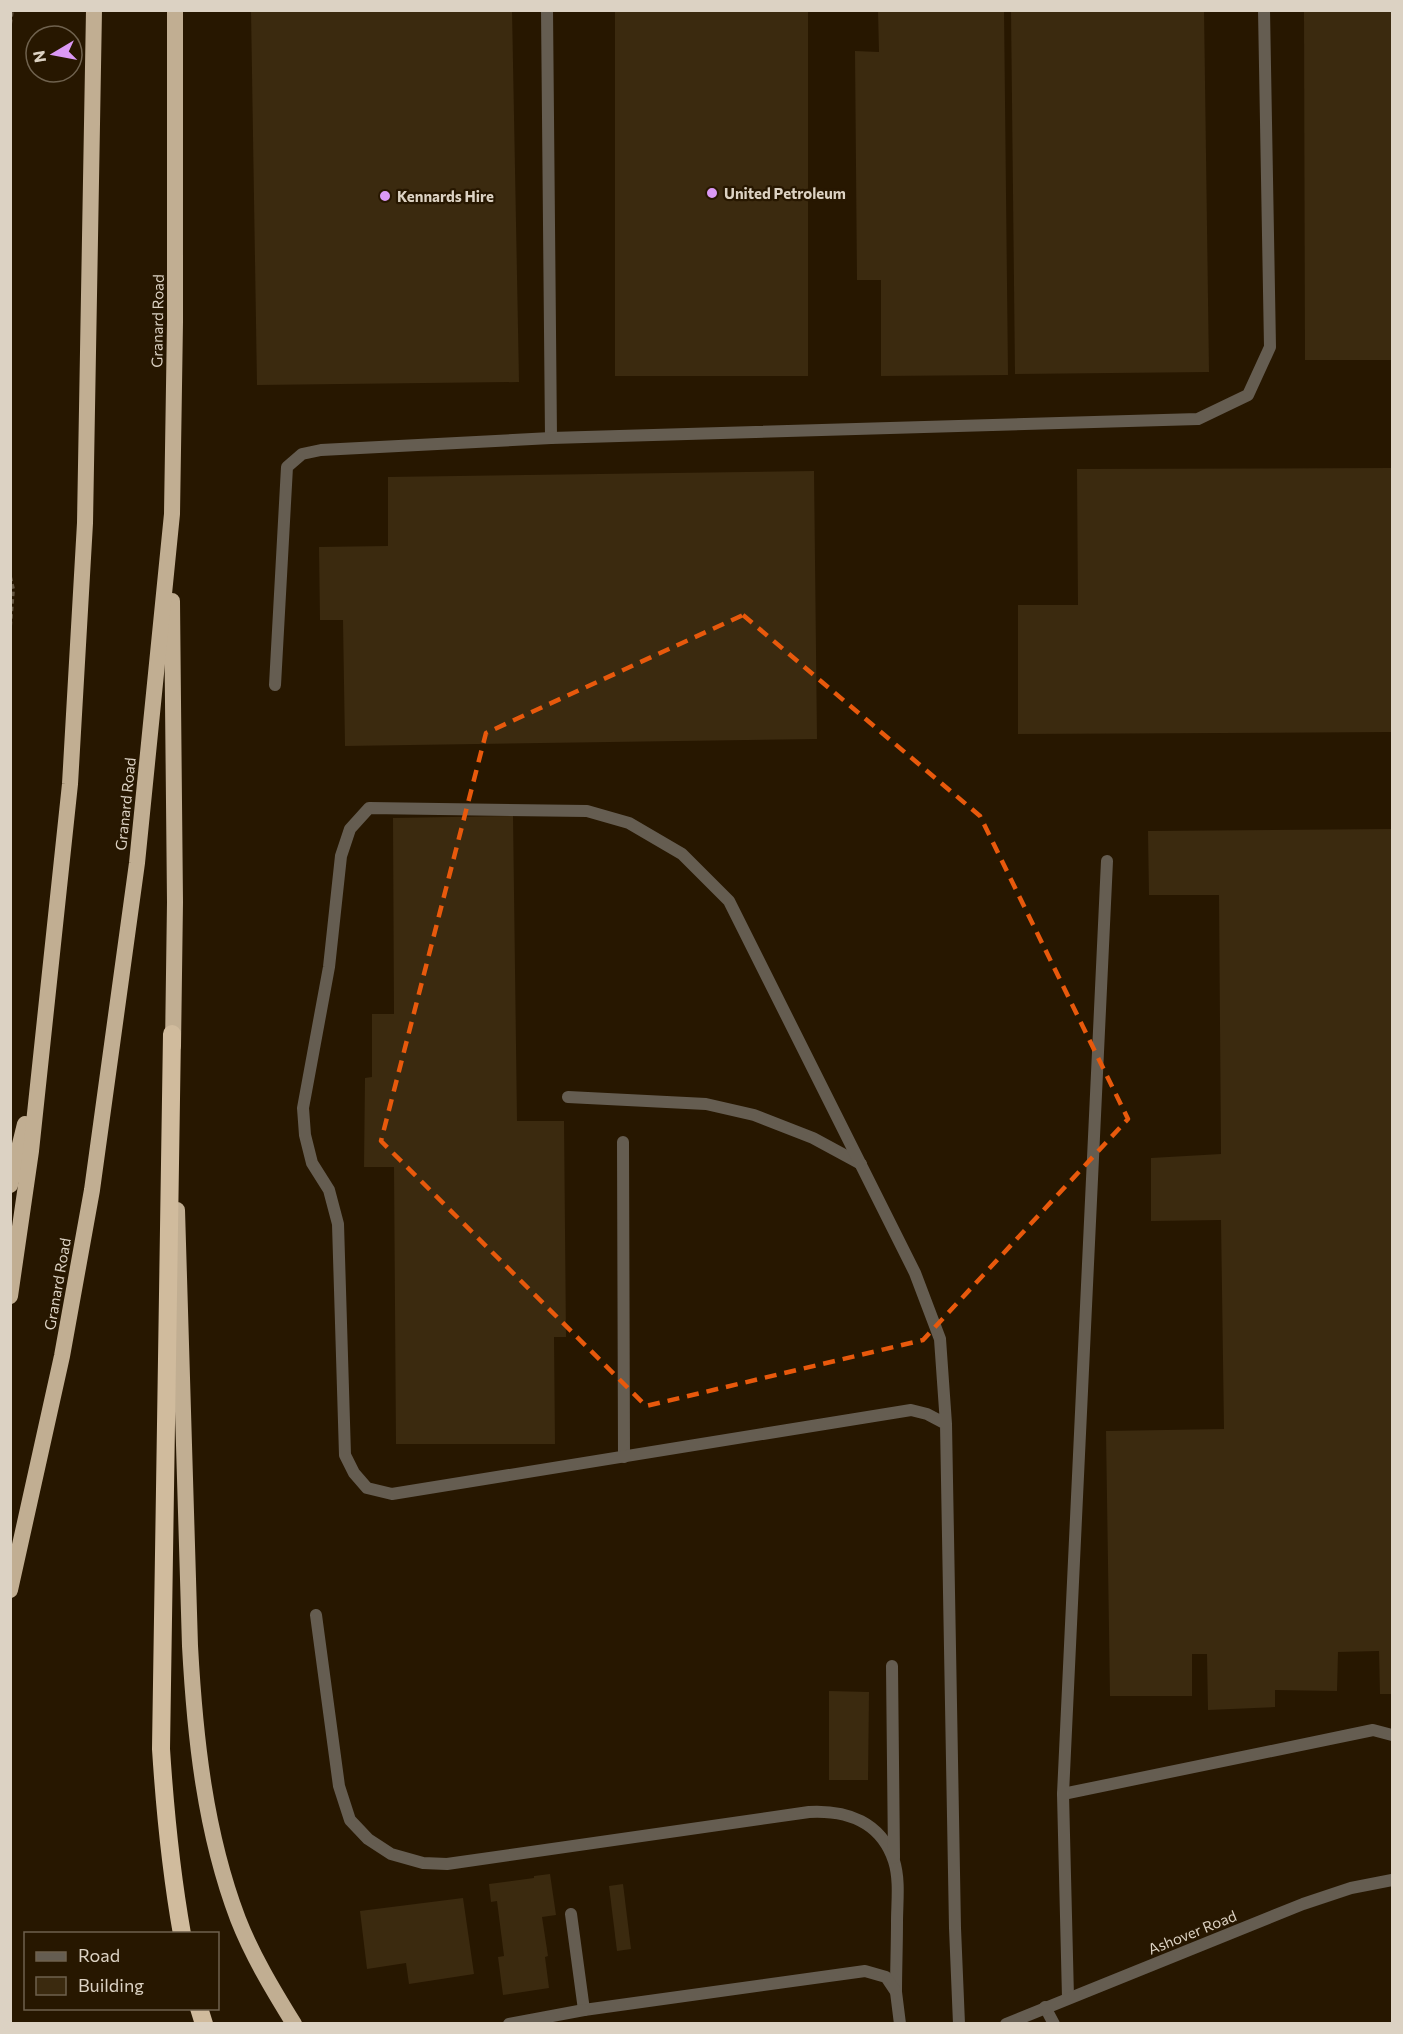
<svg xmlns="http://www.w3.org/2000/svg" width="1403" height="2034" font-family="Commissioner,sans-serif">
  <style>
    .building { fill: #3b2a0f }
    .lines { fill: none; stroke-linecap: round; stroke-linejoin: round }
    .path { stroke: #635540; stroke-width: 4; stroke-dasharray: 4.5 3; stroke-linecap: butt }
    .service { stroke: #655d51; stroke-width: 12 }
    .minor { stroke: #655d51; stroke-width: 12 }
    .trunk { stroke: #c1ae92; stroke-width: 16 }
    .motorway { stroke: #d0bb9d; stroke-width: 18 }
    .marked { fill: none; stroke: #e8590c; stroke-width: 4.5; stroke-dasharray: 12 8; stroke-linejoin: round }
    .poi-dot { fill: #db99f5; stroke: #271700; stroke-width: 2 }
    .labels { text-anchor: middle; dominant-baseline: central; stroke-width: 4.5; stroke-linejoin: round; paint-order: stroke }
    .poi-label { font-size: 15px; font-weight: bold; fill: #dcd2c3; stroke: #271700; text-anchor: start }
    .street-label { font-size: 15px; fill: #dcd2c3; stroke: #271700 }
  </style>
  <rect width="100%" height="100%" fill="#271700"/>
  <g class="building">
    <polygon points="251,10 512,10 519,382 257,385"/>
    <rect x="615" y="10" width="193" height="366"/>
    <polygon points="878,10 1004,10 1008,375 881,376 881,280 857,280 855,51 879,52"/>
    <polygon points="1011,10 1204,10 1209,372 1015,374"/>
    <polygon points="1304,10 1392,10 1392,360 1305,360"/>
    <polygon points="1392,468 1392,732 1018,734 1018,605 1078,605 1077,469"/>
    <polygon points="814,471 817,739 345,746 343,620 320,620 319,547 388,546 388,477"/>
    <polygon points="513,816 517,1121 564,1121 566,1337 554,1337 555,1444 396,1444 394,1167 364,1167 365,1078 372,1077 372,1014 394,1014 393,818"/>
    <polygon points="1392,829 1392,1694 1380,1694 1379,1651 1338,1652 1337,1691 1275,1690 1275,1707 1208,1710 1207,1654 1192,1654 1192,1696 1110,1696 1106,1431 1224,1429 1221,1220 1151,1221 1151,1158 1221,1154 1219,895 1149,895 1148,831"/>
    <polygon points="829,1691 869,1692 868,1780 829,1780"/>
    <polygon points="550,1874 556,1915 542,1917 548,1956 545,1957 549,1988 503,1995 498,1957 504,1956 497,1901 491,1902 489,1884 534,1878 534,1876"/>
    <polygon points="623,1884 631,1949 617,1951 609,1886"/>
    <polygon points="463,1898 474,1974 409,1984 406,1963 367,1969 360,1911"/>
  </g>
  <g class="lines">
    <g class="path">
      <polyline points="10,24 12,10"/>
      <polyline points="10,577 13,589 10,626"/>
    </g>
    <g class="service">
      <polyline points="547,10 551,438"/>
      <polyline points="275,685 287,467 302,454 321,450 551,438 1198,419 1248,395 1270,347 1264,10"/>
      <polyline points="568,1097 706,1104 754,1115 813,1138 861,1164"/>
      <polyline points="623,1142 624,1457"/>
      <polyline points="946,1424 927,1414 911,1410 392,1494 367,1488 354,1473 345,1455 338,1224 329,1190 312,1163 305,1135 303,1108 329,967 341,856 350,829 369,808 587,811 629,823 682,854 729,901 915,1273 940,1339 946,1424 955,1928 959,2024"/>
      <path d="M316,1615l23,171 11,34 18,19 23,15 32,9 24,1 362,-52c38,-2 72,10 85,49 6,19 3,42 3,61 0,23 -1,47 -1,70"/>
      <polyline points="892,1666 894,1858"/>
      <polyline points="1063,1794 1373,1730 1392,1735"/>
      <polyline points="571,1914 584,2010 865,1971 886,1977 896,1992 900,2024"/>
      <polyline points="1068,1998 1063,1794 1107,861"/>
      <polyline points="1045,2007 1054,2024"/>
      <polyline points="509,2024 584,2010"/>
    </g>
    <polyline class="minor" points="1006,2024 1303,1904 1351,1888 1392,1880"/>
    <g class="trunk">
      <polyline points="172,601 175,902 173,1046"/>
      <polyline points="10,1185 25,1124"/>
      <path d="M177,1210l13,436c5,92 15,186 48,273 14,36 35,71 56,105"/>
      <polyline points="10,1296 31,1151 70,784 85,523 94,10"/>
      <polyline points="10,1590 62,1356 92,1190 137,863 172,514 175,322 175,10"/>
    </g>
    <g class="motorway">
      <path d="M172,1034l-11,715c4,62 10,123 21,185"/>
      <polyline points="199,2008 204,2024"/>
    </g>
  </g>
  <path class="marked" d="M743,615l237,201 148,303 -205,221 -277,66 -265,-265 105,-408z"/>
  <g class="poi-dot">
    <circle cx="712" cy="193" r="6"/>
    <circle cx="385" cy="196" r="6"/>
  </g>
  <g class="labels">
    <g class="poi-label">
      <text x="724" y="193">United Petroleum</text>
      <text x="397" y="196">Kennards Hire</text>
    </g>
    <g class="street-label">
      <text transform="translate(157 321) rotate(-89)">Granard Road</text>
      <text transform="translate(125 804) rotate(-84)">Granard Road</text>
      <text transform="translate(57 1284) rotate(-80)">Granard Road</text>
      <text transform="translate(1192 1932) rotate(-22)">Ashover Road</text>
    </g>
  </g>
  <rect width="1403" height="2034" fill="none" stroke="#dcd2c3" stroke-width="24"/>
  <rect x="24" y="1932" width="195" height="78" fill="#271700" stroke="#6f624e" stroke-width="1.5"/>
  <rect x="36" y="1952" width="30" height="9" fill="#655d51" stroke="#6f624e" stroke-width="1.5"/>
  <text x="78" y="1962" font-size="18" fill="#dcd2c3">Road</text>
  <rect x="36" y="1977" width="30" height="18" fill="#3b2a0f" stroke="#6f624e" stroke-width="1.5"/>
  <text x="78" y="1992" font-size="18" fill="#dcd2c3">Building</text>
  <g transform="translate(54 54) rotate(260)"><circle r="28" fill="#271700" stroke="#6f624e" stroke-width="1.5"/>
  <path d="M0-4.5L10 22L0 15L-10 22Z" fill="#db99f5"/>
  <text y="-9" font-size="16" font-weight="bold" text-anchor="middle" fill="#dcd2c3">N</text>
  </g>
</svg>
